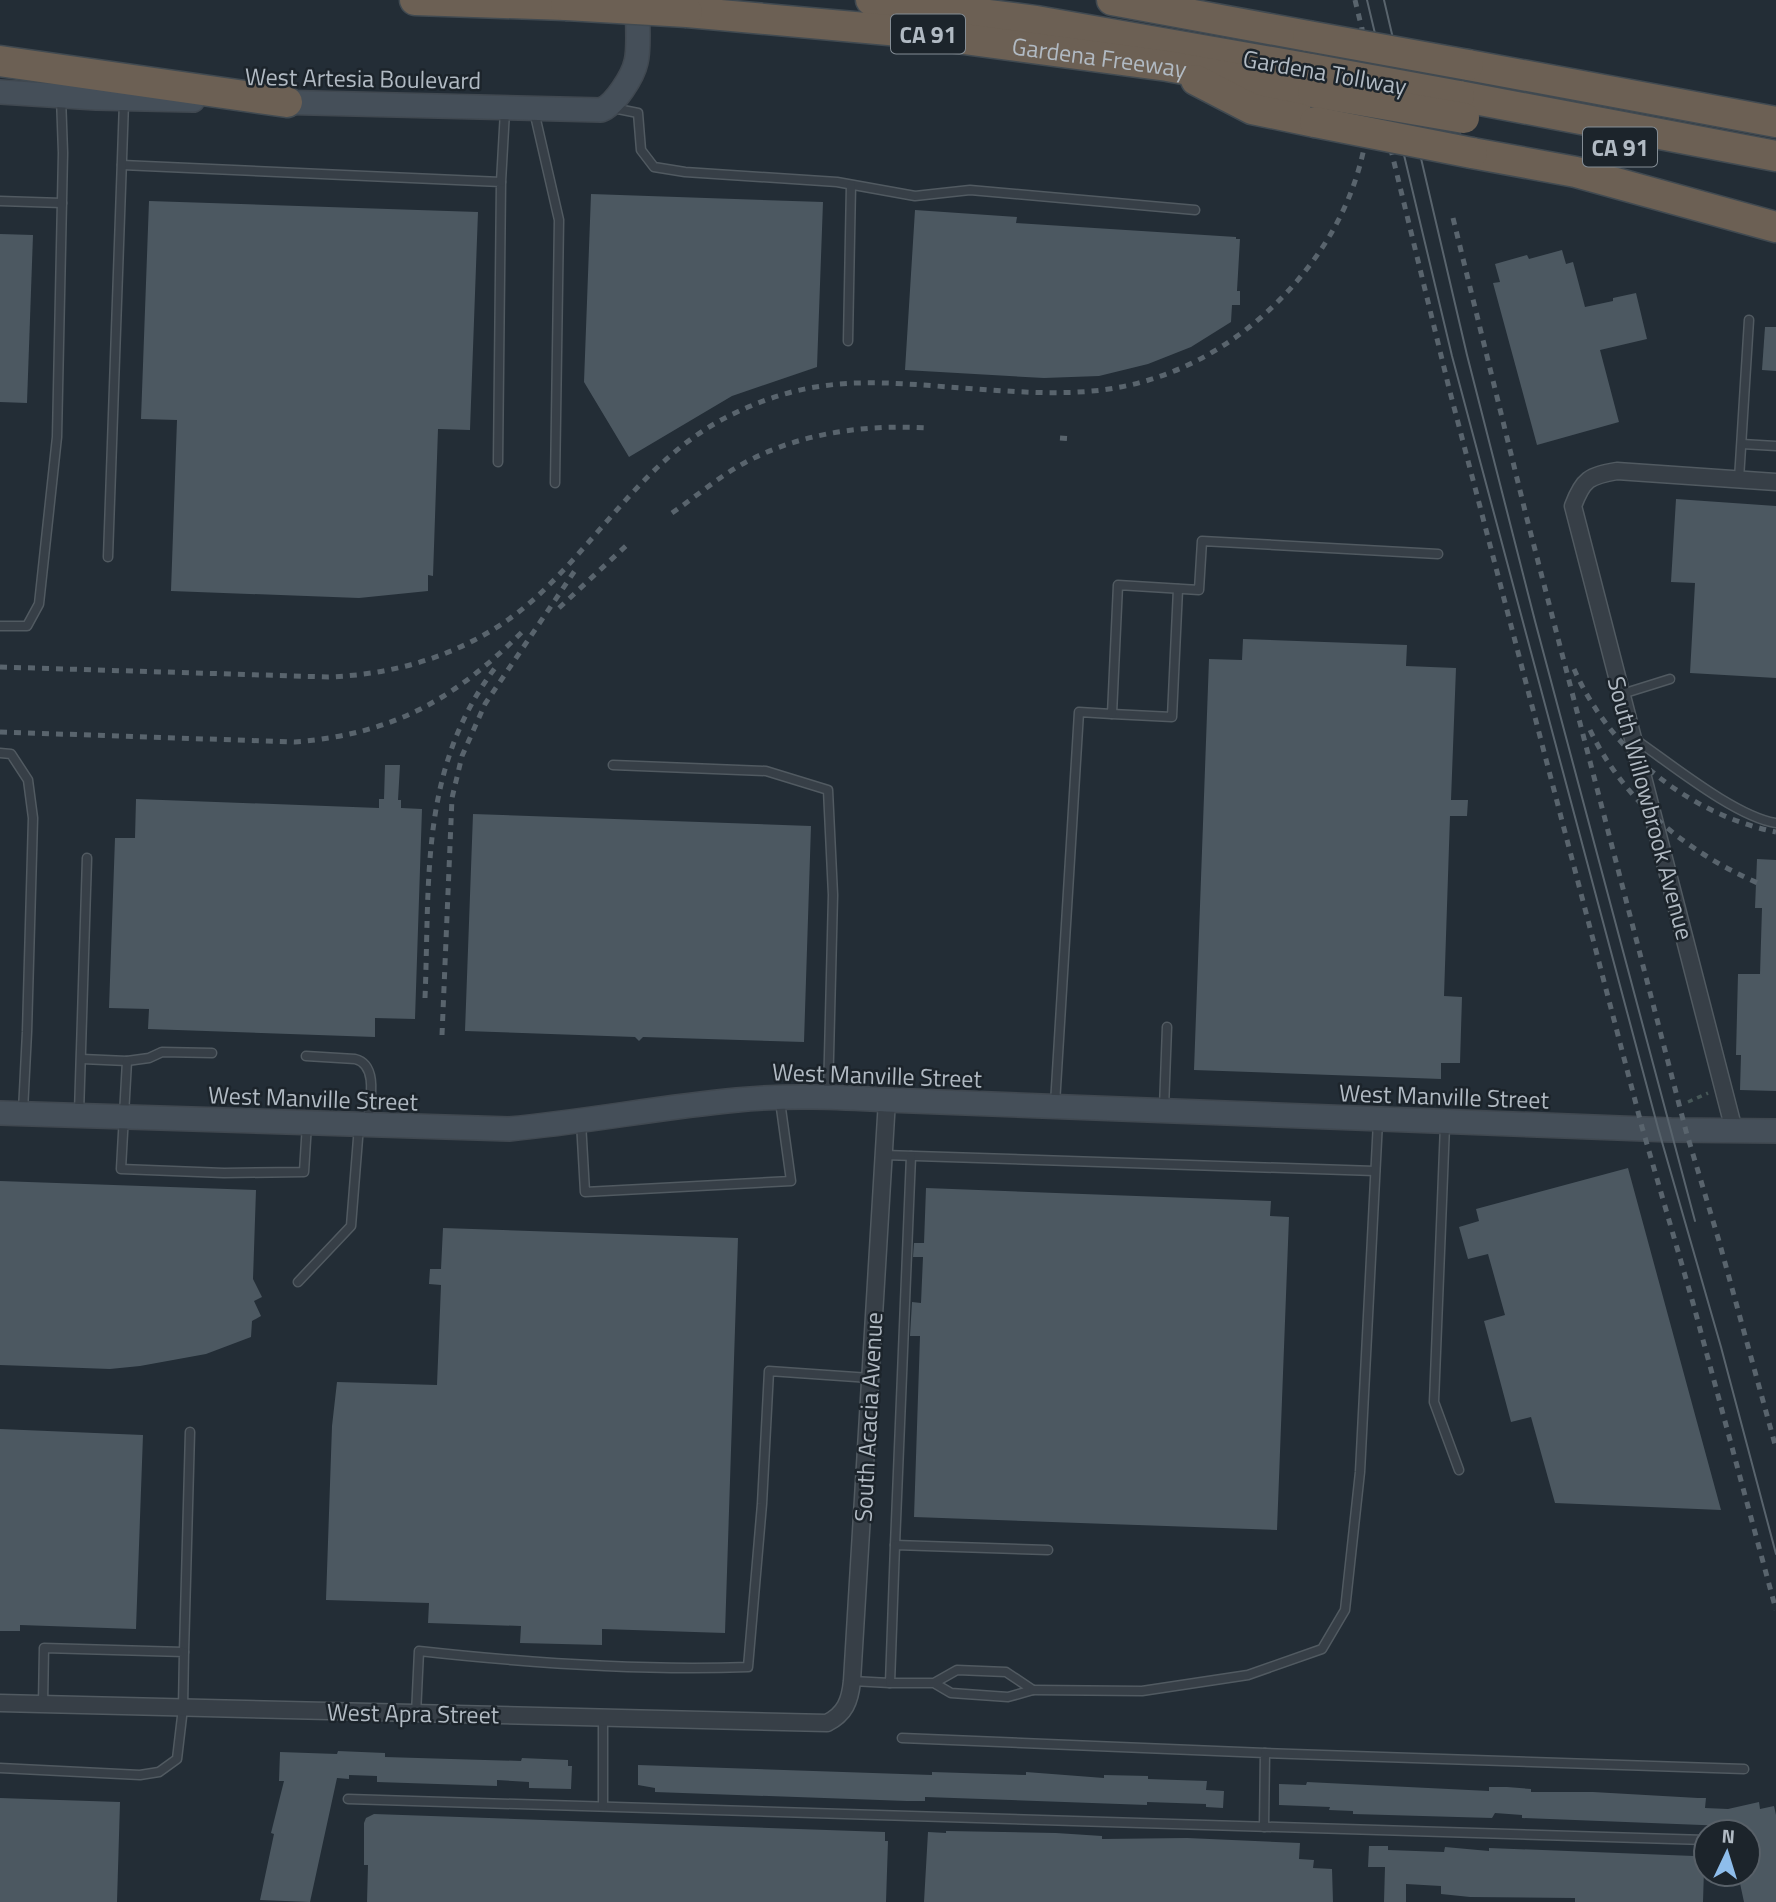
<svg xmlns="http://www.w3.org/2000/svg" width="1776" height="1902" font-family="'Titillium Web',sans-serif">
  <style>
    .building { fill: #4c5861 }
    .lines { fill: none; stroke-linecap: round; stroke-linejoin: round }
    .lane-casing { stroke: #515a61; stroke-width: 11 }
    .street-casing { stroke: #515a61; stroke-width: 19 }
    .secondary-casing { stroke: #404850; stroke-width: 26 }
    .highway-casing { stroke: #414a51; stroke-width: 33 }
    .path { stroke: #475858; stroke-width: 3.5; stroke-dasharray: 5 5; stroke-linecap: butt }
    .lane { stroke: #373f47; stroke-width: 8 }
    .street { stroke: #373f47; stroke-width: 16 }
    .secondary { stroke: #454f59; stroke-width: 23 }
    .highway { stroke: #6c6054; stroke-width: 30 }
    .tram { stroke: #59646d; stroke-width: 2 }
    .rail { stroke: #59646d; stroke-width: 5; stroke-dasharray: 7 7; stroke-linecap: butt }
    .highway-bridge-casing { stroke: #414a51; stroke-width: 33; stroke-linecap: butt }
    .highway-bridge { stroke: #6c6054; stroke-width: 30 }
    .labels { text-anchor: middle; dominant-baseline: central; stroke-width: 5; stroke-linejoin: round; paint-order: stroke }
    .shield { fill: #1c242b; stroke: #848d95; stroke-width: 2 }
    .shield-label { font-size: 23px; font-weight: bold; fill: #b1bac3 }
    .street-label { font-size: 24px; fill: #b1bac3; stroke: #1c242b }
  </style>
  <rect width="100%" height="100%" fill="#232d36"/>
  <g class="building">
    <polygon points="591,194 823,202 817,367 732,396 629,457 584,382"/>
    <polygon points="149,201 478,212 470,430 438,429 433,576 428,575 428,591 359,598 171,591 177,420 141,419"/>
    <polygon points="915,210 1017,217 1016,223 1236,237 1236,239 1240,239 1237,291 1240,291 1240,305 1232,305 1231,322 1191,347 1148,364 1099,376 1044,378 905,370"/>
    <polygon points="0,234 33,235 27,403 0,402"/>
    <polygon points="1562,250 1566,264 1573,262 1585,307 1613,301 1613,298 1636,293 1647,339 1600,350 1619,422 1537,445 1493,283 1500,282 1495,264 1527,255 1529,259"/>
    <polygon points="1765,327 1776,327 1776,371 1762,370"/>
    <polygon points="1676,499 1776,506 1776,678 1690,673 1695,583 1671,582"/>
    <polygon points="1243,639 1407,645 1406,666 1456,668 1451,800 1468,800 1467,816 1450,816 1444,996 1462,997 1460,1063 1441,1063 1441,1079 1194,1070 1209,659 1242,660"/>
    <polygon points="385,765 400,765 398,800 401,800 401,808 422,809 415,1019 375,1018 375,1037 148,1029 149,1009 109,1008 115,838 135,838 136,799 379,808 379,799 384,799"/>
    <polygon points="473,814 811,826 804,1042 643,1037 639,1041 635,1037 465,1031"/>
    <polygon points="1757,859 1776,860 1776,1091 1740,1090 1741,1055 1736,1055 1738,974 1760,974 1762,908 1755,908"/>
    <polygon points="1628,1168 1697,1422 1721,1510 1555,1503 1531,1417 1511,1422 1484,1321 1505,1315 1488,1254 1468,1259 1459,1227 1479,1221 1476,1209"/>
    <polygon points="0,1181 256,1190 253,1279 262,1297 254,1301 261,1316 252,1321 251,1337 206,1354 140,1366 110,1369 0,1365"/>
    <polygon points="926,1188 1271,1201 1270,1216 1289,1217 1277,1530 914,1517 920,1336 910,1336 912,1302 921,1303 923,1257 913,1257 914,1243 924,1243"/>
    <polygon points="443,1228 738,1238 725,1633 602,1629 602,1645 520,1643 521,1626 428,1623 429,1603 326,1600 332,1426 337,1382 437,1385 441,1285 429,1284 430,1269 441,1269"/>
    <polygon points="0,1429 143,1435 136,1629 20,1625 20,1631 0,1631"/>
    <polygon points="338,1751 385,1753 385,1757 521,1761 522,1758 568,1760 568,1766 572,1766 571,1789 529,1788 529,1782 497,1780 497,1786 377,1782 377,1776 349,1775 349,1779 337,1778 310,1902 260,1900 274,1834 271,1833 284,1781 279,1781 280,1752 337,1754"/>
    <polygon points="638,1765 932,1775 932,1772 1026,1775 1026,1772 1104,1778 1104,1775 1148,1776 1148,1779 1207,1781 1206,1790 1224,1791 1223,1808 1206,1807 1206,1804 1147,1802 1147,1805 925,1797 925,1801 907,1801 655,1792 655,1788 638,1785"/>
    <polygon points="1307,1782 1489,1791 1489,1787 1507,1787 1531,1789 1531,1792 1593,1792 1698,1798 1706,1798 1705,1808 1728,1809 1759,1802 1760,1809 1774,1806 1776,1815 1776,1902 1744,1902 1738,1874 1748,1874 1748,1832 1728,1832 1727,1826 1522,1818 1522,1815 1495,1813 1492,1818 1353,1814 1353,1811 1329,1810 1330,1807 1279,1805 1279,1784 1306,1785"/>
    <polygon points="0,1798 120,1802 117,1902 0,1902"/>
    <polygon points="374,1814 885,1832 885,1841 888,1841 886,1902 367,1902 368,1865 364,1865 364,1823 366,1818"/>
    <polygon points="946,1831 1056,1833 1102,1836 1102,1839 1187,1838 1300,1843 1299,1859 1314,1860 1313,1868 1332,1869 1333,1902 924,1902 928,1832 946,1833"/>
    <polygon points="1369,1846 1388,1846 1388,1850 1444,1852 1445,1847 1489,1851 1489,1848 1694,1856 1699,1859 1704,1869 1703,1902 1575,1902 1575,1898 1470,1897 1441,1894 1441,1886 1406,1884 1406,1902 1384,1902 1385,1867 1368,1867"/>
  </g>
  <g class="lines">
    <defs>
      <g id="lane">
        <polyline points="613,108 638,113 641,150 654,167 685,172 837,182 915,196 970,190 1195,210"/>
        <polyline points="534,111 559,220 555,483"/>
        <polyline points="122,165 501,182 498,462"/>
        <polyline points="501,182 505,111"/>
        <polyline points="0,201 62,203"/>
        <polyline points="848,341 851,185"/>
        <polyline points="1742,444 1776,446"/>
        <polyline points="1739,479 1749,320"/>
        <polyline points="108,557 124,102"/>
        <polyline points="0,626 27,626 39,604 57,437 63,153 61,97"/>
        <polyline points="1622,694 1670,679"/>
        <polyline points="1112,714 1172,717 1178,589"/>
        <path d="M1636,740c35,24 100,77 140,83"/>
        <polyline points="0,753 11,754 28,780 33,818 27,1032 23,1111"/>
        <polyline points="613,765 766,771 828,790 833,895 828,1096"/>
        <path d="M306,1056l49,3c25,6 14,46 13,65"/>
        <polyline points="82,1059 127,1061 149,1058 162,1052 212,1053"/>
        <polyline points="127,1061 121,1169 224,1173 304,1172 307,1124"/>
        <polyline points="1055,1104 1079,712 1112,714 1118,585 1199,590 1202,541 1438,554"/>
        <polyline points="1164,1108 1167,1027"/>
        <polyline points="79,1113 87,858"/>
        <polyline points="581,1122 585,1192 791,1181 780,1101"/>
        <polyline points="1445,1125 1434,1402 1459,1470"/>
        <polyline points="884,1155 1375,1171"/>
        <polyline points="298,1282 351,1226 359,1126"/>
        <polyline points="895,1545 911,1156"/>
        <polyline points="184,1652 190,1432"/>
        <polyline points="852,1681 890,1683 895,1545 1048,1550"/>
        <polyline points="890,1683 934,1683 951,1693 1008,1697 1033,1690 1006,1672 957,1670 934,1683"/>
        <polyline points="1033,1690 1142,1691 1248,1675 1322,1649 1345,1610 1360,1472 1378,1121"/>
        <path d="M416,1714l3,-63c109,12 219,20 329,16l14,-163 7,-133 101,7"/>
        <polyline points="902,1738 1265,1753 1264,1827"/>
        <polyline points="1265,1753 1744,1769"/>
        <polyline points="0,1768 140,1775 159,1772 177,1759 183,1708 184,1652 44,1648 43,1704"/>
        <polyline points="348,1799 1706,1840"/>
        <polyline points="603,1806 603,1718"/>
      </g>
      <g id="street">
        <path d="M1734,1130l-161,-624c10,-27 16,-30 44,-35l159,11"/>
        <path d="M0,1703l827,20c18,-9 23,-22 25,-42l35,-581"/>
      </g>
      <g id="secondary">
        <polyline points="0,92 96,98 193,100"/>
        <path d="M272,102l329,8c14,-5 32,-34 35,-48 4,-15 1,-46 1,-62"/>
        <path d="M0,1113l509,16c76,-7 152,-22 228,-29 50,-5 100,-3 150,0l784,30 105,1"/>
      </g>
      <g id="highway">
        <polyline points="415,0 566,5"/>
        <polyline points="871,0 1036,21 1311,69"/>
        <polyline points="1112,0 1308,36"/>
        <path id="s1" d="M687,12l224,20 256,34 146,26"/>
        <polyline points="0,61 287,102"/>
        <polyline points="1468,65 1776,122"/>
        <polyline points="1196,80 1252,109 1315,122"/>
        <polyline points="1459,96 1776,156"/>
        <polyline points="1472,153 1576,172 1776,227"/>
      </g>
    </defs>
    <use href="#lane" class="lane-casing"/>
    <use href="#street" class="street-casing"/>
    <use href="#secondary" class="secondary-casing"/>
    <use href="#highway" class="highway-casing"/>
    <polyline class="path" points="1688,1102 1708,1093"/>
    <use href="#lane" class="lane"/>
    <use href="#street" class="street"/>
    <use href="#secondary" class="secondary"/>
    <use href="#highway" class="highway"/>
    <g class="tram">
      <polyline points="1367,0 1452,356 1658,1128 1721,1347 1776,1554"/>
      <polyline points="1384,0 1467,355 1535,621 1695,1221"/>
    </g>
    <g class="rail">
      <polyline points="1355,0 1362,29"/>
      <polyline points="1374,80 1449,388 1642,1127 1693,1303 1776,1610"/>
      <polyline points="1453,218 1527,519 1686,1131 1719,1241 1776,1448"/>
      <polyline points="1060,438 1073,439"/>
      <path d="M672,513c19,-13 37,-28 57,-41 58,-37 129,-48 197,-44"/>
      <polyline points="559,608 629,543"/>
      <path d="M0,667l328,10c82,-3 160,-31 219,-90 61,-60 106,-135 186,-173 88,-43 152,-31 244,-25 41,3 84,6 125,1 81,-10 154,-56 204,-120 40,-50 65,-114 63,-179 -1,-23 -5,-46 -8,-69"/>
      <path d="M1574,669c36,82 114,145 202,163"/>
      <path d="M1590,730c35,73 98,123 170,154"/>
      <path d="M0,732l295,10c99,-8 160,-43 229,-112"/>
      <path d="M425,998c5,-121 -6,-232 73,-334"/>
      <polyline points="442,1035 452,798 462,756 485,704 578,566"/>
    </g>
    <defs>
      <g id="highway-bridge">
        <polyline points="566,5 687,12"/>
        <polyline points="1308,36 1468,65"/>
        <polyline points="1311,69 1459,96"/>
        <polyline points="1313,92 1464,118"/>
        <polyline points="1315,122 1472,153"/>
      </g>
    </defs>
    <use href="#highway-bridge" class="highway-bridge-casing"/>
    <use href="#highway-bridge" class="highway-bridge"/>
  </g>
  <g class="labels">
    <g class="shield">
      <rect x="891" y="14.5" width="74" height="39" rx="5"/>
      <rect x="1583" y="127.5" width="74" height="39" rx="5"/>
    </g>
    <g class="shield-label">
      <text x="928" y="34">CA 91</text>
      <text x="1620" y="147">CA 91</text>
    </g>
    <g class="street-label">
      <text stroke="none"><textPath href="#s1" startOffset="415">Gardena Freeway</textPath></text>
      <text transform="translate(1325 72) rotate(10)">Gardena Tollway</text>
      <text transform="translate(363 78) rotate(1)">West Artesia Boulevard</text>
      <text transform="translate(1651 808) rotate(75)">South Willowbrook Avenue</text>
      <text transform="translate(877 1075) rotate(2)">West Manville Street</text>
      <text transform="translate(1444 1096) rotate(2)">West Manville Street</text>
      <text transform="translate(313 1098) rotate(2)">West Manville Street</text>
      <text transform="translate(868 1417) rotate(-87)">South Acacia Avenue</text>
      <text transform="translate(413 1713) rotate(1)">West Apra Street</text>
    </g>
  </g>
  <g transform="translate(1727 1853) rotate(4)"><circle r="33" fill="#1c242b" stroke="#586068" stroke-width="2"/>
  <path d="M0-5L12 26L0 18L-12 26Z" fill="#8ebdeb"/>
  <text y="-10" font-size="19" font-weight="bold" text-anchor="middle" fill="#b1bac3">N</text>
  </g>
</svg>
